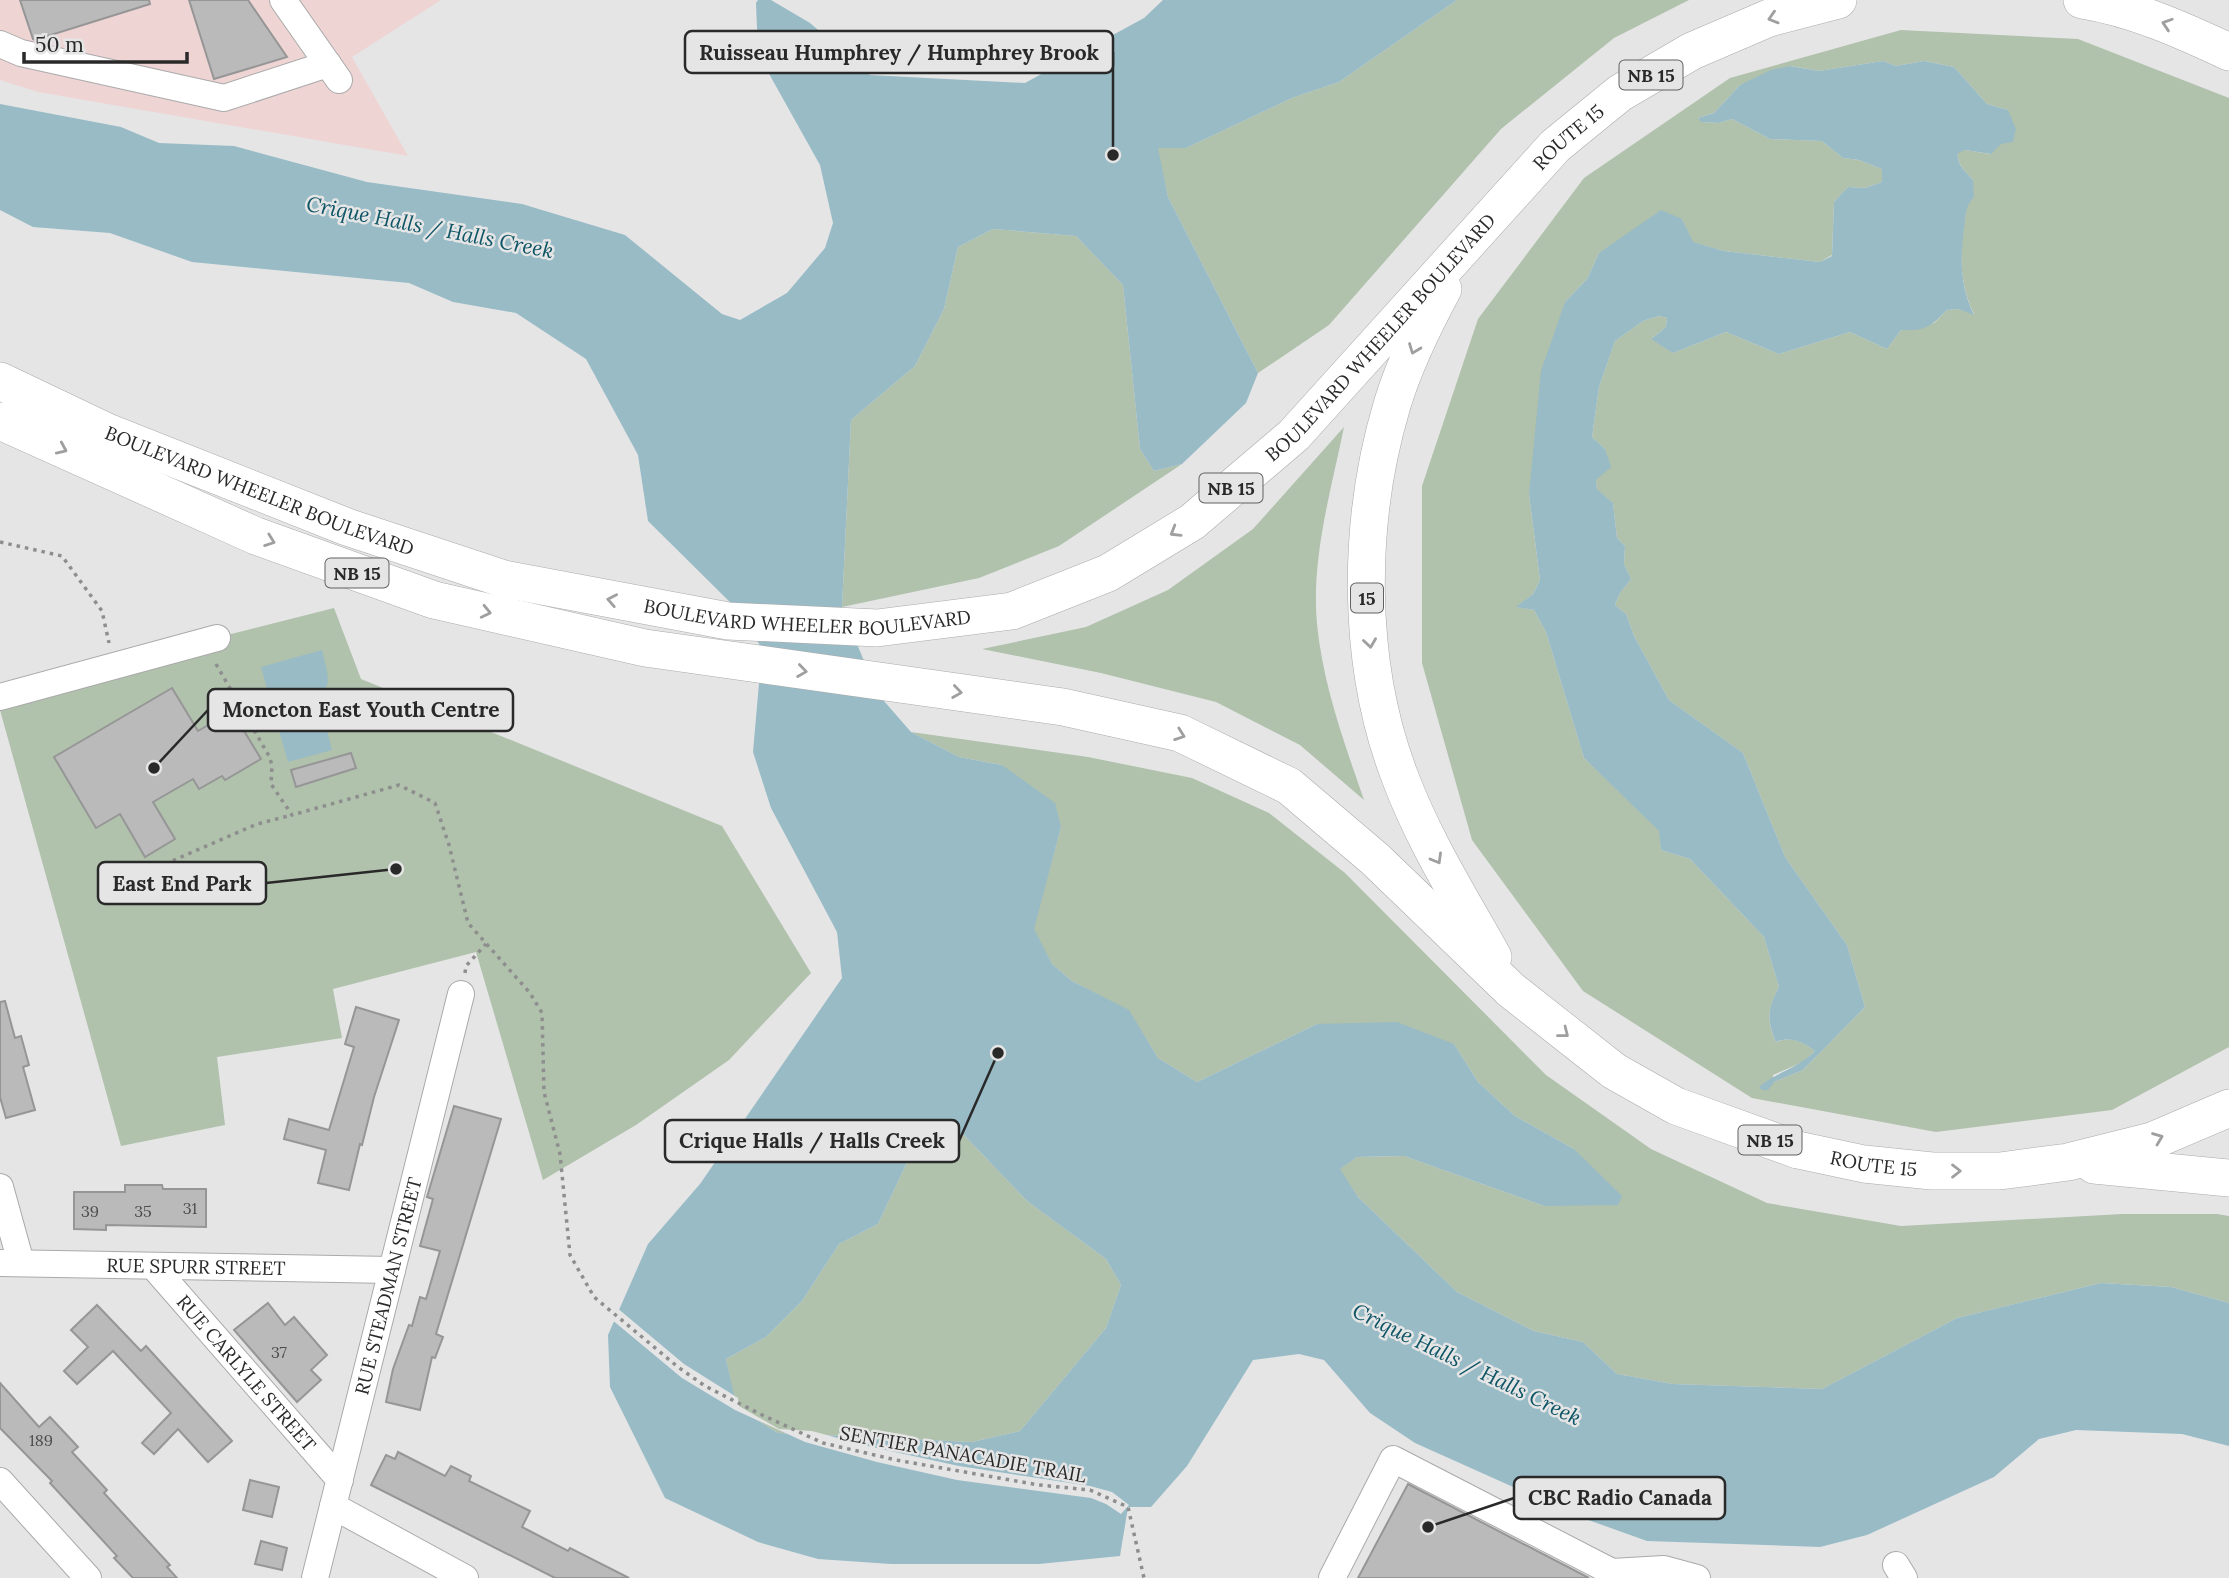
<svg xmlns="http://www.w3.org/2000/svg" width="2229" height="1578" font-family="Lora,serif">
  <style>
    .commercial { fill: #efd4d4 }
    .green { fill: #b0c1ac; fill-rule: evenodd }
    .water { fill: #98bbc6; fill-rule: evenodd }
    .pier { fill: #e5e5e6 }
    .building { fill: #bababb; stroke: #969697; stroke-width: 2 }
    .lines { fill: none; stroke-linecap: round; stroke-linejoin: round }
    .minor-casing { stroke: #aaaaab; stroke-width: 28 }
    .highway-casing { stroke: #aaaaab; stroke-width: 38 }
    .path { stroke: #8e8e8e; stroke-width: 3.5; stroke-dasharray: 3.5 5; stroke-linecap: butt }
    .minor { stroke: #fff; stroke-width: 26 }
    .highway { stroke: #fff; stroke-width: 37 }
    .oneway { stroke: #9f9f9f }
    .labels { text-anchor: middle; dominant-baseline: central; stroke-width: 5; stroke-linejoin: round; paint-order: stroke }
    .number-label { font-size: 16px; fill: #4d4d4e }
    .shield { fill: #e5e5e6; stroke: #616162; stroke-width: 2 }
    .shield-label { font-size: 18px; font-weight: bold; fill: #292929 }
    .street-label { font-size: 19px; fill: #292929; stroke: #e5e5e6 }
    .water-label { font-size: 21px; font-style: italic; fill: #0e5566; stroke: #e5e5e6 }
    .leader { fill: none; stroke: #292929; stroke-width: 2.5 }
    .callout-dot { fill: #292929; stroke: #e5e5e6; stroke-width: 2.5 }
    .callout { fill: #e5e5e6; stroke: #292929; stroke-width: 2.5 }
    .callout-label { font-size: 21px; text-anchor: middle; font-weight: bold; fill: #292929 }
  </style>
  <rect width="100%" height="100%" fill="#e5e5e6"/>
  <polygon class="commercial" points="0,0 441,0 352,57 408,156 38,92 0,80"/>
  <g class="green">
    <polygon points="1457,0 1689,0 1614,38 1501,129 1329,325 1258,373 1168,197 1157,148 1186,148 1292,98 1339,82"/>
    <path d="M1901,30l177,9 151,59v949l-117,63 -176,22 -184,-34 -169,-107 -111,-151 -50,-177v-177l56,-167 106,-141 146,-100zM1883,61l13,5 28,-5 30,6 33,37 21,6 -18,44 -25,-4 -7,2c-2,12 8,20 15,28 -11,44 -20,91 1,134l-16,-5 -11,1 -13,13 -33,7 -14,19 -37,-17 -71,22 -53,-22 -53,21 -21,-15 14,-11 1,-9 -8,-2 -16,5 -28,20 -16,46 -7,50 13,12 -9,32 1,9 16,13 4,35 8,8 -1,18 7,15 -11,14 -5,12 11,9 8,22 35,64 74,53 42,104 62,88 18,62 -62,63 -29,12 -1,-7 30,-13 12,-11c-12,-9 -24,-15 -39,-9 -10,-21 -8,-35 3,-55l-15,-50 -74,-78 -29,-9 -1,-19 -76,-73 -38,-126 -12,-22 -17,-3 16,-13 7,-14 -11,-86 36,-192 22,-23 12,-26 83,-34 10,23 32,9 96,11 12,-7 2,-53 14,-15 17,1 17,-6v-13l-23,-9 -16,-2 -21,-17 -52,-2 -38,-20 -13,4 -17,-1 -4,-4 16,-5 26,-28 51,-19 28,5z"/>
    <polygon points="993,229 1076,236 1123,285 1140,449 1154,471 1182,464 1059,546 979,578 842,607 851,420 915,366 944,309 958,247"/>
    <path d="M1344,427c-13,64 -33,131 -27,197 6,61 27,118 47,176l-64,-55 -84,-43 -115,-29 -119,-24 104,-22 82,-37 85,-61z"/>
    <polygon points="334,608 361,679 722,826 811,973 729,1060 636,1125 543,1180 476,952 333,989 342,1038 217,1057 225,1125 121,1146 0,710 0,697 203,641"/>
    <polygon points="911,732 1088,757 1192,778 1269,813 1345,873 1546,1075 1651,1149 1767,1203 1901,1226 2122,1214 2217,1214 2229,1216 2229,1303 2171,1287 2101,1283 1957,1318 1822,1389 1673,1384 1617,1374 1583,1342 1534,1331 1457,1292 1358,1197 1339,1169 1357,1157 1404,1156 1544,1206 1574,1149 1515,1116 1478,1082 1454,1044 1317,1024 1197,1082 1158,1058 1129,1011 1072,981 1052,964 1033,929 1061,827 1002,765 959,757"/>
    <polygon points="964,1135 1027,1201 1106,1259 1121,1285 1106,1328 1020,1431 972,1442 778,1433 736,1408 726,1359 766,1337 802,1301 839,1244 878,1224 919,1137"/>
  </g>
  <g class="water">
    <path d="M758,0h13l39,23 60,52 155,8 119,-65 19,-18h294l-118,82 -47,16 -106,50h-28l10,49 90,176 -12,30 -64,61 -28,7 -14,-22 -17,-164 -47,-49 -83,-7 -35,18 -14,62 -29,57 -64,54 -9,187 35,86 34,39 48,25 43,8 53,38 6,24 -27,102 18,35 20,17 57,29 29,48 39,24 120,-58 80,-2 57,22 24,38 37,34 59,33 48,47 -4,9 -74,1 -140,-50 -47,1 -17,12 18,28 99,95 77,39 49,11 34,32 56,10 149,5 135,-71 144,-35 70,4 58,16v143l-47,-12 -106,-4 -37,9 -45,38 -127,58 -47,12 -173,-6 -67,-24 -165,-74 -45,-30 -46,-53 -25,-6 -46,6 -66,106 -36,41h-23l-8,49 -81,8h-148l-73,-5 -60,-17 -93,-44 -55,-111 -2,-52 40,-91 52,-60 142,-206 -5,-46 -66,-124 -18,-56 9,-103 -21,-36 -93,-92 -10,-66 -52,-96 -70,-46 -63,-11 -44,-19 -217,-21 -82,-29 -77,-6 -33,-17v-106l121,23 38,16 75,3 133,36 155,22 103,31 97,79 18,6 47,-27 38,-45 8,-25 -13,-58 -62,-111 -2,-51zM964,1135l63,66 79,58 15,26 -15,43 -86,103 -48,11 -194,-9 -41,-25 -11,-49 40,-22 36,-36 37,-57 39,-20 41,-87z"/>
    <path d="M1883,61l13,5 28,-5 30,6 33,37 21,6 8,19 -3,13 -12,2 -10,10 -26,-4 -7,3c-2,11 8,19 15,27l1,17c-9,9 -8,18 -10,31 -4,32 -4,57 10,87l-16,-6 -11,1c-17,17 -21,21 -46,20l-14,19 -37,-17 -71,22 -53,-22 -53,21 -22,-14 15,-12 1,-9 -8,-2 -16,5 -28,20 -16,46 -7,50 13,12 6,18 -15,13 1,9 16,14 4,35 8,8 -1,18 7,15 -11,14 -5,12 11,9 8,22 35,64 74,53 42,104 62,88 18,62 -62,63 -29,12 -6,8h-6l-3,-3c18,-15 39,-19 56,-36 -12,-9 -25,-15 -39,-9 -10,-22 -8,-35 3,-55l-15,-50 -74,-78 -29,-9 -2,-19 -75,-73 -38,-126 -12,-22 -18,-3 17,-13 7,-14 -11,-86 12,-123 24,-69 22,-23 12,-26 62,-43 21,9 11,23 31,9 96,11 12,-6 2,-54 14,-15 17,1 17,-6v-13l-23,-9 -16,-2 -21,-17 -52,-2 -38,-20 -13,4 -18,-1 -3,-4 16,-5 26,-28 31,-15 19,-4 29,5z"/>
    <polygon points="322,650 327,671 328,683 322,694 321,706 332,750 288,762 261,667"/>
  </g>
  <polygon class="pier" points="616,1307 684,1364 738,1398 739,1406 779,1429 812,1431 863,1445 959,1466 1090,1486 1112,1492 1129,1505 1121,1514 1106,1504 1091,1498 957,1480 877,1462 805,1442 735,1410 682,1378 611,1319"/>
  <g class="building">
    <polygon points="20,0 149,0 150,4 35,40 33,39"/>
    <polygon points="189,0 248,0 287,57 214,79"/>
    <polygon points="172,688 198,731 232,711 261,759 225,780 222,776 199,789 193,779 153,802 175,839 145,857 120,814 96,828 54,757"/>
    <polygon points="351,753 356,768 296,787 291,770"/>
    <polygon points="5,1001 15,1038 21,1036 29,1065 23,1067 35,1110 6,1118 0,1097 0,1002"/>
    <polygon points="356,1007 399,1020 374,1097 362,1145 360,1144 349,1190 318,1183 326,1150 284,1139 289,1119 329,1130 354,1047 345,1044"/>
    <polygon points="454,1106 501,1119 436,1334 443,1337 435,1358 432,1357 420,1410 386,1402 393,1369 409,1325 412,1326 420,1297 426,1299 440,1251 420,1246 433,1199 427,1197"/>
    <polygon points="125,1185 162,1185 163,1189 206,1189 206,1227 106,1225 106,1230 74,1229 74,1192 125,1192"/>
    <polygon points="268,1303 285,1325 294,1317 327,1355 311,1370 321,1380 297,1402 234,1330"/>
    <polygon points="97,1305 141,1351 146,1346 232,1441 208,1462 178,1429 154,1454 142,1443 171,1413 113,1351 77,1384 64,1371 88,1347 71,1330"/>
    <polygon points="0,1383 39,1427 50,1417 78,1447 72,1452 107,1490 104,1493 170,1565 167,1567 177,1578 133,1578 114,1558 117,1556 50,1483 52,1481 0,1428"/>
    <polygon points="398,1452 445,1476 451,1466 471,1476 469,1481 530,1511 522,1527 568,1551 570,1548 629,1578 555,1578 371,1485 386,1455 395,1459"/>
    <polygon points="250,1480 279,1487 272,1517 243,1510"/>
    <polygon points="1408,1484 1589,1578 1358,1578"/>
    <polygon points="261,1541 287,1548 282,1570 255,1564"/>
  </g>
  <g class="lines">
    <defs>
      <g id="minor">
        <polyline points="283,0 339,80"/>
        <polyline points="0,44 21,53 224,98 328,64"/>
        <polyline points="0,697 217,638"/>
        <polyline points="0,1187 21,1263"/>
        <path id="s1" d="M0,1263l392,7"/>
        <path id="s2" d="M153,1266l187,214"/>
        <polyline points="0,1481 88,1578"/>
        <polyline points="333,1506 465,1578"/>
        <polyline points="1896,1565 1904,1578"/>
        <path id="s3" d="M315,1578l146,-584"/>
        <polyline points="1332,1578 1393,1459 1612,1572 1664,1569 1697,1578"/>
      </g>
      <g id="highway">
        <path d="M2082,0c51,8 100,30 147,52"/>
        <path d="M1443,289c-20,37 -39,76 -51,116 -35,117 -36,258 8,372 24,64 60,121 93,180"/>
        <path id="s4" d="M0,381l107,51 240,95 157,52 224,42 149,7 135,-17 96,-38 84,-51 102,-87 261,-289 65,-53 72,-42 77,-33 69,-18"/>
        <path id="s5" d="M0,421l256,115 178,64 211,48 418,59 117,26 109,53 86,73 136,131 103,81 62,35 122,44 66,14 68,7h68l68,-9 84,-21 77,-33"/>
        <polyline points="2094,1165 2229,1178"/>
      </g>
    </defs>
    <use href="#minor" class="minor-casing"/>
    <use href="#highway" class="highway-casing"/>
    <g class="path">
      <polyline points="0,542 62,556 102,611 109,643"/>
      <polyline points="216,664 269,756 272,765 271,784 292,815 399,785 435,803 449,845 468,923 530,993 542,1013 544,1092 560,1154 570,1255 594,1297 678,1367 705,1386 760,1414 823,1443 896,1460 1039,1485 1090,1490 1128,1507 1144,1578"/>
      <polyline points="126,881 257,824 292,815"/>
      <polyline points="465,973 466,966 486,944"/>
    </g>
    <use href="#minor" class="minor"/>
    <use href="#highway" class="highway"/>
  </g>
  <defs><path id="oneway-chevron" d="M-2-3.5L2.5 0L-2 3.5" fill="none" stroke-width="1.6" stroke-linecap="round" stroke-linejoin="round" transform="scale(1.75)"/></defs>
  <g class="oneway">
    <use href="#oneway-chevron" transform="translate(1773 18) rotate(163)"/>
    <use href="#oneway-chevron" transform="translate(2167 24) rotate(-162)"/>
    <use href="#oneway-chevron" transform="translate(1414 349) rotate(111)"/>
    <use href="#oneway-chevron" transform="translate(62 449) rotate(24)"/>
    <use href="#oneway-chevron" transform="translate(1175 532) rotate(149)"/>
    <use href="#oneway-chevron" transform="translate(270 541) rotate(20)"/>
    <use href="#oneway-chevron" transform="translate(612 600) rotate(-169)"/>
    <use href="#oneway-chevron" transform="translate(486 612) rotate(13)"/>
    <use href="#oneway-chevron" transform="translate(1370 643) rotate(82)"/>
    <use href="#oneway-chevron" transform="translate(802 671) rotate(8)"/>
    <use href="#oneway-chevron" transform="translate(957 692) rotate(8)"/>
    <use href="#oneway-chevron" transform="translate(1180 735) rotate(20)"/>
    <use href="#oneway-chevron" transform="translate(1437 859) rotate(60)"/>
    <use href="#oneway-chevron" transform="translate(1564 1033) rotate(38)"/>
    <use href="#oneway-chevron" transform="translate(2158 1138) rotate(-21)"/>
    <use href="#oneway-chevron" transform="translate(1956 1171)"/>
  </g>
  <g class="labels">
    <g class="number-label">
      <text x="190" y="1208">31</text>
      <text x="90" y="1211">39</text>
      <text x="143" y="1211">35</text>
      <text x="279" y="1352">37</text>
      <text x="41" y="1440">189</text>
    </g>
    <g class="shield">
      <rect x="1619.5" y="60.5" width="63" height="29" rx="5"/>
      <rect x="1199.5" y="473.5" width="63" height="29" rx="5"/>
      <rect x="325.5" y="558.5" width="63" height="29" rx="5"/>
      <rect x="1351" y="583.5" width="32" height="29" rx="5"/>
      <rect x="1738.5" y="1125.5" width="63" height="29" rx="5"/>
    </g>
    <g class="shield-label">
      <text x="1651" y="75">NB 15</text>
      <text x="1231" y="488">NB 15</text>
      <text x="357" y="573">NB 15</text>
      <text x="1367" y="598">15</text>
      <text x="1770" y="1140">NB 15</text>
    </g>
    <g class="street-label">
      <text stroke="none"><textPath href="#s4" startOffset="1796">ROUTE 15</textPath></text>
      <text stroke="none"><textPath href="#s4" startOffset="1521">BOULEVARD WHEELER BOULEVARD</textPath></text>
      <text stroke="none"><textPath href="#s4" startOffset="282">BOULEVARD WHEELER BOULEVARD</textPath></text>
      <text stroke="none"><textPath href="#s4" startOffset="849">BOULEVARD WHEELER BOULEVARD</textPath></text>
      <text stroke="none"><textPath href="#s5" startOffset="2060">ROUTE 15</textPath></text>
      <text stroke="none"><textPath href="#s1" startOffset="196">RUE SPURR STREET</textPath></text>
      <text stroke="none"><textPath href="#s3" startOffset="301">RUE STEADMAN STREET</textPath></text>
      <text stroke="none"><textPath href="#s2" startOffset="142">RUE CARLYLE STREET</textPath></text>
      <text transform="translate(963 1454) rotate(10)">SENTIER PANACADIE TRAIL</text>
    </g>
    <g class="water-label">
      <text transform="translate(430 227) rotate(11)">Crique Halls / Halls Creek</text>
      <text transform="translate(1467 1364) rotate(26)">Crique Halls / Halls Creek</text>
    </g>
  </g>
  <path class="leader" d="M1113 155L1113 52M154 768L208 710M396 869L266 883M998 1053L959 1141M1428 1527L1514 1498"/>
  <g class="callout-dot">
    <circle cx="1113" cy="155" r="7"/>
    <circle cx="154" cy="768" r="7"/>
    <circle cx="396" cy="869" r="7"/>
    <circle cx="998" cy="1053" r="7"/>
    <circle cx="1428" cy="1527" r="7"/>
  </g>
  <g class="callout">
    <rect x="685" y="31" width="428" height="42" rx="7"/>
    <rect x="208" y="689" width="305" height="42" rx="7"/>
    <rect x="98" y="862" width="168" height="42" rx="7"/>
    <rect x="665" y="1120" width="294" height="42" rx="7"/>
    <rect x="1514" y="1477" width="211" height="42" rx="7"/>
  </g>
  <g class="callout-label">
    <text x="899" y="60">Ruisseau Humphrey / Humphrey Brook</text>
    <text x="361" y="717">Moncton East Youth Centre</text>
    <text x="182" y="891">East End Park</text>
    <text x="812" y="1148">Crique Halls / Halls Creek</text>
    <text x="1620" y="1505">CBC Radio Canada</text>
  </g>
  <path d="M24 52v10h163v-10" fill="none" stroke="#292929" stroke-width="3.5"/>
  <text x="35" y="52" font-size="21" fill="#292929" stroke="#e5e5e6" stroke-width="5" paint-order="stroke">50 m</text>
</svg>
